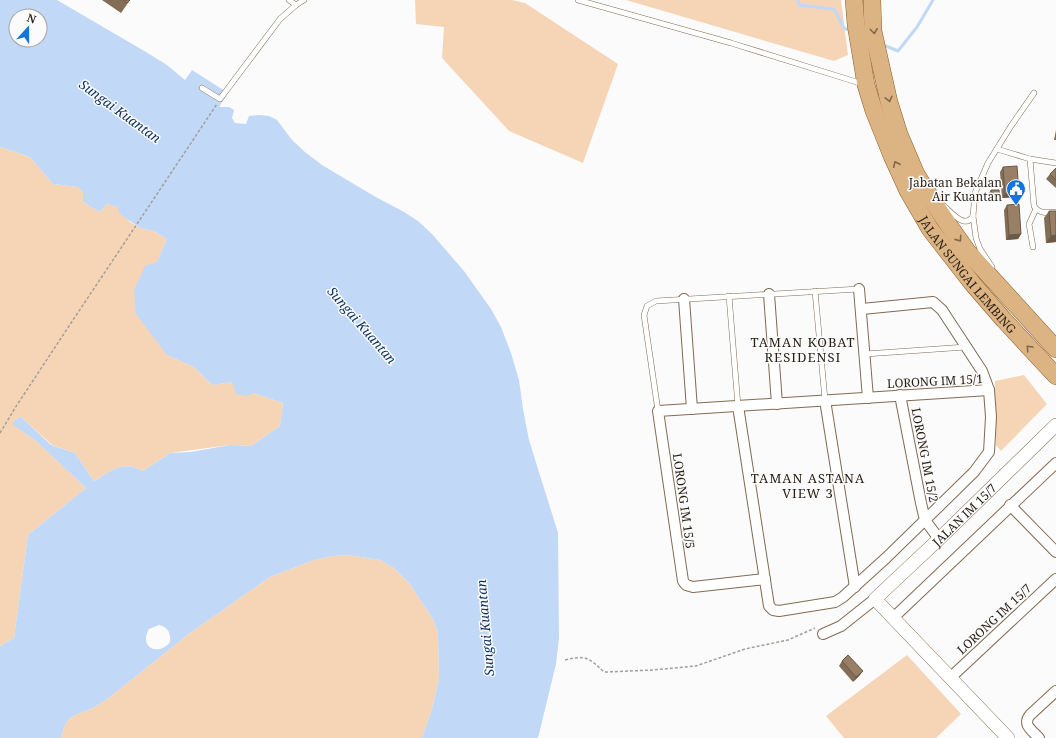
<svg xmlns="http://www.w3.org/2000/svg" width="1056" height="738" font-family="'Noto Serif',serif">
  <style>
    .green { fill: #f6d5b6 }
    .water { fill: #c1d8f6; fill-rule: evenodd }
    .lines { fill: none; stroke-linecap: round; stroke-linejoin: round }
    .stream { stroke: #c1d8f6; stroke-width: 3 }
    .service-casing { stroke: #836a51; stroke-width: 6 }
    .minor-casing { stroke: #836a51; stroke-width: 12 }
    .tertiary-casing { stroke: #836a51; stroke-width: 14 }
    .primary-casing { stroke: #8e5e27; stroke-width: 18 }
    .path { stroke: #a29e99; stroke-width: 1.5; stroke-dasharray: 3 2; stroke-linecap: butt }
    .service { stroke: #fff; stroke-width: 5 }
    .minor { stroke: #fff; stroke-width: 10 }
    .tertiary { stroke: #fff; stroke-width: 13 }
    .primary { stroke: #dcb383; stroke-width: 17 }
    .wall { fill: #836d57 }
    .shaded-wall { fill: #6a5947 }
    .building { fill: #987f65; stroke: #6a5947 }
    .oneway { stroke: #82684c }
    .labels { text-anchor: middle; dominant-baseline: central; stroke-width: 3; stroke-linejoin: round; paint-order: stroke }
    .poi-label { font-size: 12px; fill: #281e14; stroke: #fbfbfb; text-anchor: end }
    .street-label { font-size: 12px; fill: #281e14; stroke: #fbfbfb }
    .water-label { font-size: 13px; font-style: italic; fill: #0a305d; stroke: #fbfbfb }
    .neighbourhood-label { font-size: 13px; letter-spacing: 1px; fill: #281e14; stroke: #fbfbfb }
  </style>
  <rect width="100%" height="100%" fill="#fbfbfb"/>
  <g class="green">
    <polygon points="415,0 512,0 525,3 618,64 583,163 509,131 442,58 444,27 416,24"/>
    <polygon points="626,0 841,0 848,55 834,61"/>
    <path d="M0,147l30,10 23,27 25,3 5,6v9l17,10 7,-8 10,3 13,15 10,6 14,3 13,8 -10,24 10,92 27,12 18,18 20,-3 21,11 30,10 -3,23 -29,20 -21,-1 -60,8 -27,18c-22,-11 -30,-1 -49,10l-19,-28 -23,-8 -32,-29 -7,8 23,17 50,47 -58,47 -14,103 -14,8z"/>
    <polygon points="1024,375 1047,404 1001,451 996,445 995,381"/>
    <path d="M348,555l32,5 14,8 15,15 24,36 5,14 1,46 -7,30 -10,29h-361c6,-24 11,-21 32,-30 4,-2 9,-6 13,-8l84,-67 80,-56 44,-17 19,-4z"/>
    <polygon points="907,655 961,714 936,738 844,738 826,716"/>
  </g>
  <path class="water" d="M0,0h57l89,52 21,13 18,15 7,-10 36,23 -9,14h10l5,3 -2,8 3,5 11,1 3,-8 10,-1 10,1 8,4 15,20 13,12 17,13 52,31 30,16 14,9 14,13 32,37 27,38 10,18 10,26 8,27 4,29 6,31 29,93 1,105 -3,26 -18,74h-116l10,-29 7,-30 -1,-46 -5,-14 -24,-36 -15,-15 -14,-8 -32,-5 -15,1 -19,4 -44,17 -80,56 -84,67c-4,2 -9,6 -13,8 -21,9 -26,6 -32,30h-61v-92l14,-8 14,-103 58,-47 -50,-47 -24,-17 8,-8 31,29 24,8 19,28c19,-11 27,-21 49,-10l27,-18 21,-1 39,-7 21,1 29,-20 3,-23 -30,-10 -5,3 -12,-2 -4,-12 -20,3 -18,-18 -27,-12 -31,-41 -2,-24 11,-24 12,-4 10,-23 -13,-8 -14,-3 -20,-14 -3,-7 -10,-3 -7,8 -17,-10v-9l-5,-6 -25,-3 -23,-27 -30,-10zM16,16h24v24h-24zM159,625c9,2 12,8 11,17 -10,14 -32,7 -21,-13z"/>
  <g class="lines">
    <g class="stream">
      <polyline points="798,0 799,5 834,9 844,28 852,32"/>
      <polyline points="881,44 898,51 917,27 933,0"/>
    </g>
    <defs>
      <g id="service">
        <polyline points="289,0 296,5"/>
        <polyline points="578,0 731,43 863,84"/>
        <polyline points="202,88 220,99 280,19 296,5 304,0"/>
        <polyline points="997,149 1030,159 1056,163"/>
        <path d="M1030,159l4,47c5,8 13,7 22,6"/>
        <path d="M944,206c7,6 21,24 29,10"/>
        <polyline points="1033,247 1029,224 1036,209"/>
        <polyline points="992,267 980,249 976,238 973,216 975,193 988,163 1011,126 1034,93"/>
        <polyline points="815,291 825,400"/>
        <polyline points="729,296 738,406"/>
        <polyline points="865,354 966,347"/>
        <polyline points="658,411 644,315 647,306 656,301 859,289"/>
      </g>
      <g id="minor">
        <polyline points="859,289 868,398"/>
        <polyline points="769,294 777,404"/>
        <polyline points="684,299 692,409"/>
        <polyline points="900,395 921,503 925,520 939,539"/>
        <polyline points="825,400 855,587"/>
        <polyline points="738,406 769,606 773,610 779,611 835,602 843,597 886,558 925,520 974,472 989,452 991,417 989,390 982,371 942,310 933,302 862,309"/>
        <polyline points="1010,505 1056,552"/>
        <polyline points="765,579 693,587 686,585 683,581 658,411 989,390"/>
        <polyline points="893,618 1056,463"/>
        <polyline points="823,634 841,626 875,599"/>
        <polyline points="950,678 1056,579"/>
        <path d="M1039,738c-7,-8 -17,-13 -9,-23l26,-24"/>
      </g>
      <g id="tertiary">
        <path id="s1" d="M1008,738l-133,-139 64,-60 117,-114"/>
      </g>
      <g id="primary">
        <path id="s2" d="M854,0l2,25 10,60 8,26 18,45 16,35 22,38 42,54 32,37 52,56"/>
        <polyline points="872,0 873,31 889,102 899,134 916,174 943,217 967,251 1056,349"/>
      </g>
    </defs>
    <use href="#service" class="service-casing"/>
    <use href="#minor" class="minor-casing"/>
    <use href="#tertiary" class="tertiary-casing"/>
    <use href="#primary" class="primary-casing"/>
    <g class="path">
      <polyline points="0,433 15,408 69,326 217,104"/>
      <path d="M565,660c21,-5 23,-3 39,12h3l46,-2 43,-4 49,-17 43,-9 27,-12"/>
    </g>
    <use href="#service" class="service"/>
    <use href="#minor" class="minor"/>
    <use href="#tertiary" class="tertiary"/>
    <use href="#primary" class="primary"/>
  </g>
  <g class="wall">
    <polygon points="102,0 130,0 121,13"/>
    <polygon points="1056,130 1056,140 1054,140"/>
    <polygon points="1003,167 1016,197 1002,198 1000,172"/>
    <polygon points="1056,168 1056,188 1046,179 1050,174"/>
    <polygon points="991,190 998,201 990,201 989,193"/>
    <polygon points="1007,205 1021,234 1018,239 1006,240 1004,210"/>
    <polygon points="1049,211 1056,211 1056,242 1046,243 1044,218"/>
    <polygon points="842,661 863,671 859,676 853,682 839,666"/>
  </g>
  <g class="shaded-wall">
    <polygon points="1019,193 1016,197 1002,198 1005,194"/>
    <polygon points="1000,198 998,201 990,201 992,199"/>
    <polygon points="1021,234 1018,239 1006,240 1009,235"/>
    <polygon points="1056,235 1056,242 1046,243 1051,236"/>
    <polygon points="863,671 859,676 853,682 856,677"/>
  </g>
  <g class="building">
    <polygon points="123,0 130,0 127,3"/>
    <polygon points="1017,166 1019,193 1005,194 1003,167"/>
    <polygon points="1056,168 1056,180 1050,174"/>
    <polygon points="991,190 999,190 1000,198 992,199"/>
    <polygon points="1019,204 1021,234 1009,235 1007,205"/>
    <polygon points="1049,211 1056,211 1056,235 1051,236"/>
    <polygon points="848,655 863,671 856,677 842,661"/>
  </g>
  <defs><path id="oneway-chevron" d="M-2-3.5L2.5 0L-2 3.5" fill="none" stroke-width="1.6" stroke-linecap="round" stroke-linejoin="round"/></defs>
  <g class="oneway">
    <use href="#oneway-chevron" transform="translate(874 31) rotate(83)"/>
    <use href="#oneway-chevron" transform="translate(889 99) rotate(76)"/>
    <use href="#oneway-chevron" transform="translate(896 164) rotate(-115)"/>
    <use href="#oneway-chevron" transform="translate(959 239) rotate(55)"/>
    <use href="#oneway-chevron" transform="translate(1029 348) rotate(-133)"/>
  </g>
  <defs>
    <symbol id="civic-pin" viewBox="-11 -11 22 30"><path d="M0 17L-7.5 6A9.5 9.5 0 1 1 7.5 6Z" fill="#1274dc" stroke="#fbfbfb"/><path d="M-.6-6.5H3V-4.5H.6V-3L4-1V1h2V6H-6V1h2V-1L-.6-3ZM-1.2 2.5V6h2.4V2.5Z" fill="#fff"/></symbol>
  </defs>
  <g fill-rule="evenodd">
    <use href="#civic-pin" x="1005" y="178" width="22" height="30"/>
  </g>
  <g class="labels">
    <g class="poi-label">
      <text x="1002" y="182">Jabatan Bekalan<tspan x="1002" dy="14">Air Kuantan</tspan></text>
    </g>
    <g class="street-label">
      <text stroke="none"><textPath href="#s2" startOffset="303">JALAN SUNGAI LEMBING</textPath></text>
      <text transform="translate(935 381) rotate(-3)">LORONG IM 15/1</text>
      <text transform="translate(925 455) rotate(79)">LORONG IM 15/2</text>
      <text transform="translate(684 501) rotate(82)">LORONG IM 15/5</text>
      <text stroke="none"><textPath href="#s1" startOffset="315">JALAN IM 15/7</textPath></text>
      <text transform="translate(994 619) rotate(-43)">LORONG IM 15/7</text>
    </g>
    <g class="water-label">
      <text transform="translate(120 111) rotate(36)">Sungai Kuantan</text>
      <text transform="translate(362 325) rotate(49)">Sungai Kuantan</text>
      <text transform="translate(485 628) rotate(-95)">Sungai Kuantan</text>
    </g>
    <g class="neighbourhood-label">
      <text x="803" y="342">TAMAN KOBAT<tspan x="803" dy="15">RESIDENSI</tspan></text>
      <text x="808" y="478">TAMAN ASTANA<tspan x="808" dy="15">VIEW 3</tspan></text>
    </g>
  </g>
  <g transform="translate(28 28) rotate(21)"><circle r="19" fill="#fbfbfb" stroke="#a7a39f"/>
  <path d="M0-3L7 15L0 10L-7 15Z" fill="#1274dc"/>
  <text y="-6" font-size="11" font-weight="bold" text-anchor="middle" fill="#281e14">N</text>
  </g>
</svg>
